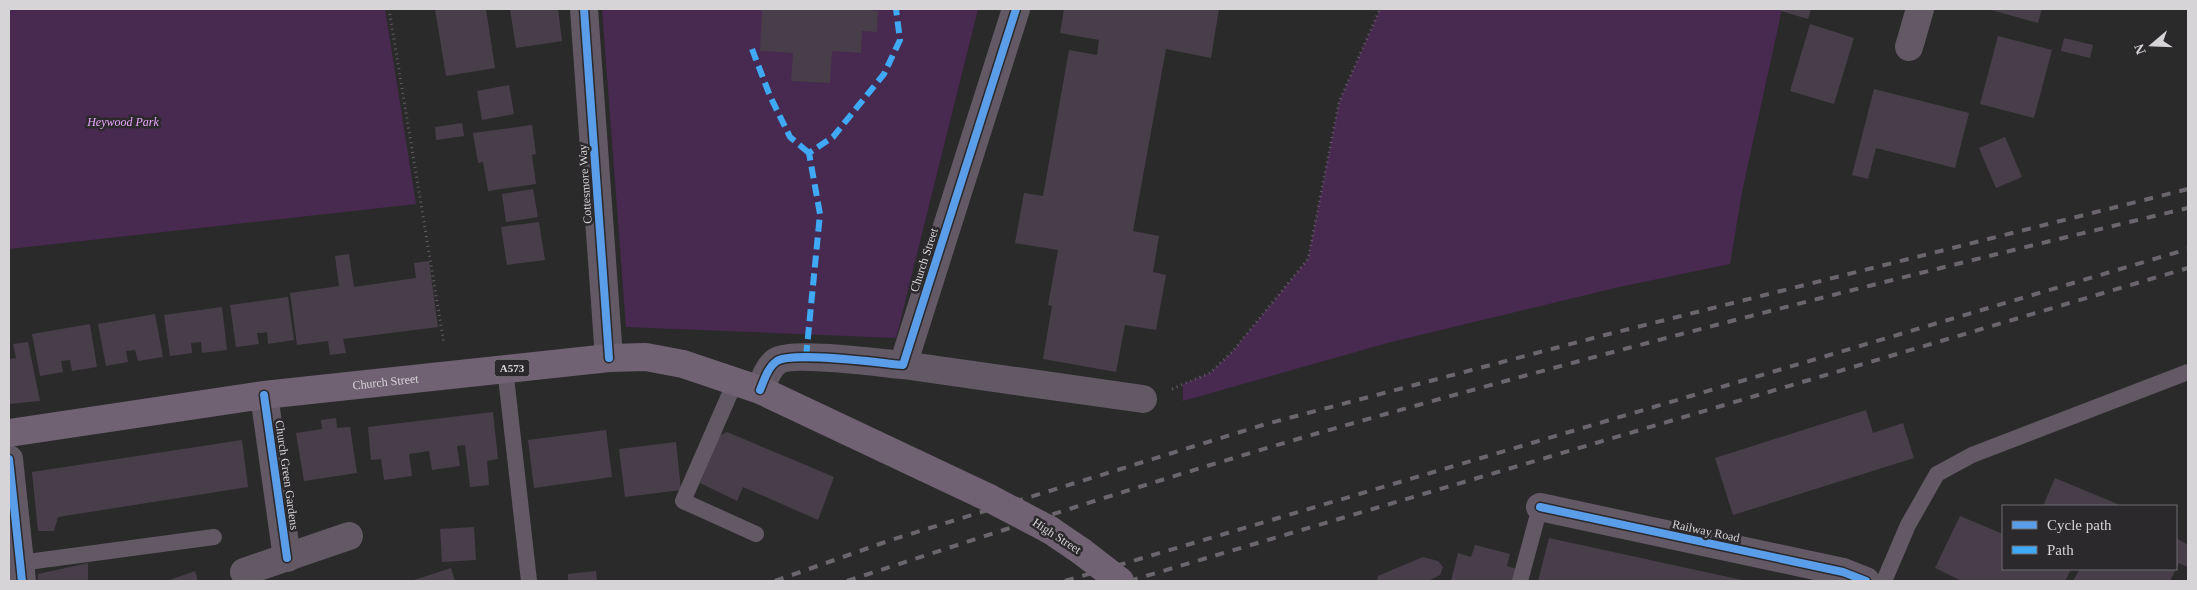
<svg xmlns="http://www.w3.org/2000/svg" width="2197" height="590" font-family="Georgia,serif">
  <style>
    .green { fill: #482950 }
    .building { fill: #473e49 }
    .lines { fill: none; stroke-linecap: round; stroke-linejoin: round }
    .path { stroke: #615b63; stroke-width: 3; stroke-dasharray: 1 4; stroke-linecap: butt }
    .service { stroke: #625965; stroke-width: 16 }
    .minor { stroke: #625965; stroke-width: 28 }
    .primary { stroke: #706273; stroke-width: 28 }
    .rail { stroke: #6b656d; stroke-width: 4; stroke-dasharray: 9 9; stroke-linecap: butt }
    .primary-bridge { stroke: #706273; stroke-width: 28 }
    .quiet { stroke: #3fa9f5; stroke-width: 6; stroke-dasharray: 12 6; stroke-linecap: butt }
    .cycleway-casing { stroke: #2b292c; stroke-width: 11 }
    .cycleway { stroke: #5a9eea; stroke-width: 8 }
    .labels { text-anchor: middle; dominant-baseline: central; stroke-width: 5; stroke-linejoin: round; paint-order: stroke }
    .shield { fill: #2b292c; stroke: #a3a1a3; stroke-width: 1 }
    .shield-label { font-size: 11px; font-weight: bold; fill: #d6d4d6 }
    .park-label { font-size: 12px; font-style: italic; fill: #eba6fd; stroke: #2b292c }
    .street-label { font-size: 12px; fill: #d6d4d6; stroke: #2b292c }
  </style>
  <rect width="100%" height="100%" fill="#2b2a2b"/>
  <g class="green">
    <polygon points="9,9 385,9 416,204 9,249"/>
    <polygon points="602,9 978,9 896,338 626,327"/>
    <polygon points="1380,9 1782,9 1742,192 1730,264 1619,287 1391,342 1183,401 1183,384 1210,373 1232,352 1308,259 1339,102"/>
  </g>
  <g class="building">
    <polygon points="435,9 486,9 495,68 446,76"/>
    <polygon points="510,9 558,9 562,41 516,48"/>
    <polygon points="762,9 863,9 878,11 877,32 862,31 861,53 832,51 830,83 791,81 793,53 760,51"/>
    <polygon points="1064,9 1219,9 1211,58 1166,49 1133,231 1159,236 1153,272 1166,275 1156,330 1125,325 1116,372 1043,359 1052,306 1048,305 1058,250 1015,243 1024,193 1043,196 1069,50 1097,55 1099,40 1060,33"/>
    <polygon points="1781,9 1811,9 1808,19 1781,11"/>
    <polygon points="1988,9 2042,9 2038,23"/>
    <polygon points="1810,24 1854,38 1834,104 1790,91"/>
    <polygon points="1998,36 2052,50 2034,118 1980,104"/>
    <polygon points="2064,38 2093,45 2090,58 2061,51"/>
    <polygon points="509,85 514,114 482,120 477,91"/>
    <polygon points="1874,89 1969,113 1955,168 1876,148 1868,179 1852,175"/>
    <polygon points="462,123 464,136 436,140 435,127"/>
    <polygon points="532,125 536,154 532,155 536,184 488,191 483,162 478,163 473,133"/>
    <polygon points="2005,137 2022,177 1996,188 1979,148"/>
    <polygon points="533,189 538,217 506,222 502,194"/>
    <polygon points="539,222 545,260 507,265 501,227"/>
    <polygon points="349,254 354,287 416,278 414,263 429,261 438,327 343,339 346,353 330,355 328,341 297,345 290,293 339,286 335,256"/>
    <polygon points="288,297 294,340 268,344 267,332 262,333 257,333 259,344 236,347 230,305"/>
    <polygon points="222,307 227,350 202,353 201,342 191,343 192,353 170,356 164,315"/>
    <polygon points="155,314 163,357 138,361 135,350 126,351 128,362 106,366 98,324"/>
    <polygon points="90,324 97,367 72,371 70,360 61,361 63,372 40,376 32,334"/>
    <polygon points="28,342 40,401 9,404 9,359 16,358 13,344"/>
    <polygon points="1866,410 1873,433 1903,423 1914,458 1733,515 1715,458"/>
    <polygon points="493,412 498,459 487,461 489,485 470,487 465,445 457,446 460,466 432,470 429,451 409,454 412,476 384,480 381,459 371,460 368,427"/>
    <polygon points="336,418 337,428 350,427 357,473 304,481 296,433 322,429 321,420"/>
    <polygon points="606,430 612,477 534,488 528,440"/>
    <polygon points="727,432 834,477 818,520 743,487 737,501 700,483 719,436"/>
    <polygon points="242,440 248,487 58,517 54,531 38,531 32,472"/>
    <polygon points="676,442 681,490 625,497 619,449"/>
    <polygon points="2055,478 2115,503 2121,506 2043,506"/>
    <polygon points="1960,516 2003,534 2003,569 2071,569 2065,581 1962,581 1935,568"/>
    <polygon points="474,527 476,560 442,562 440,529"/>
    <polygon points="1549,538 1742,580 1742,581 1538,581"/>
    <polygon points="2176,538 2188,545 2188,567 2179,563 2176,569"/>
    <polygon points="1475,545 1510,554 1507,566 1517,569 1514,581 1451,581 1458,553 1471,557"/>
    <polygon points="1423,557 1438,561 1443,567 1440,575 1428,581 1377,581 1378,576"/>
    <polygon points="88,563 88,581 38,581 38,574"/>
    <polygon points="451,568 455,581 411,581"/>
    <polygon points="2080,569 2176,569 2170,581 2073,581"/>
    <polygon points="195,571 198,581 167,581"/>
    <polygon points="596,571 597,581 568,581 568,574"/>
  </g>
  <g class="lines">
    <g class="path">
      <polyline points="389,9 444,344"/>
      <polyline points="1172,389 1210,373 1232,352 1308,259 1339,102 1380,9"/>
    </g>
    <g class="service">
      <polyline points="505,368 529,581"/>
      <polyline points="735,382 683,501 756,534"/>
      <polyline points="20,563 214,537"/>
      <polyline points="1520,581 1540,507"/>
      <polyline points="1884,581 1908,525 1937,474 1972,455 2188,372"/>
    </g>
    <g class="minor">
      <polyline points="584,9 609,358"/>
      <polyline points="1909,47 1920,9"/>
      <polyline points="903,365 1143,399"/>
      <path d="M760,390c4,-10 8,-23 17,-29 16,-10 103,2 126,4l113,-356"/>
      <polyline points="264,395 287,558"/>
      <polyline points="9,459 22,581"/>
      <polyline points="1540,507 1843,572 1866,581"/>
      <polyline points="244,572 349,536"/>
    </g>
    <g class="primary">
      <path id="s1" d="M9,433l255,-38 345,-37 37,-1 37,7 77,26 229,108"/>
      <polyline points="1050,530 1081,551"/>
    </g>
    <g class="rail">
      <polyline points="775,581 891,540 1266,424 1605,335 2188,189"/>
      <path d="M847,581c153,-50 306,-100 461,-145 291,-83 585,-158 880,-228"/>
      <polyline points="1065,581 2188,249"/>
      <polyline points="1129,581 2188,268"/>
    </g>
    <g class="primary-bridge">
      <polyline points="989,498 1050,530"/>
      <polyline points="1081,551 1120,581"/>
    </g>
    <g class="quiet">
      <polyline points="752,49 770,96 790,137 809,153"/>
      <polyline points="806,357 820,214 809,153 833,137 884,74 900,40 896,9"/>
    </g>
    <defs>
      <g id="cycleway">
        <polyline points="584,9 609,358"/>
        <path d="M760,390c4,-10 8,-23 17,-29 16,-10 103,2 126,4l113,-356"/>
        <polyline points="264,395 287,558"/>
        <polyline points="9,459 22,581"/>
        <polyline points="1540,507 1843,572 1866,581"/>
      </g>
    </defs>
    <use href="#cycleway" class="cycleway-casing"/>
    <use href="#cycleway" class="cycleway"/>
  </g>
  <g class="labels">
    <rect class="shield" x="494.5" y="359.5" width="35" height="17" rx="4"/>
    <g class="shield-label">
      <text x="512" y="368">A573</text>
    </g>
    <g class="park-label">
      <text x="123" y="122">Heywood Park</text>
    </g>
    <g class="street-label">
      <text transform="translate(585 184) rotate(-94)">Cottesmore Way</text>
      <text transform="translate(924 260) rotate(-72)">Church Street</text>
      <text stroke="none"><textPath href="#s1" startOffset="380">Church Street</textPath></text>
      <text transform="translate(287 475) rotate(82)">Church Green Gardens</text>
      <text transform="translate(1706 531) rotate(12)">Railway Road</text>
      <text transform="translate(1057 536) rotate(33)">High Street</text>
    </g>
  </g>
  <rect width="2197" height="590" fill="none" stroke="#d6d4d6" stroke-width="20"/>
  <rect x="2002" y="505" width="175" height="65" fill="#2b292c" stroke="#6f6d70"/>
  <rect x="2012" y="521" width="25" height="8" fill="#5a9eea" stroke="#6f6d70"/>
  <text x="2047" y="530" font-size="15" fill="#d6d4d6">Cycle path</text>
  <rect x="2012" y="546" width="25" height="8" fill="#3fa9f5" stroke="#6f6d70"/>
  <text x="2047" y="555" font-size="15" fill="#d6d4d6">Path</text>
  <g transform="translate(2152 45) rotate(251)" stroke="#2b292c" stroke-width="4" paint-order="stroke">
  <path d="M0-4L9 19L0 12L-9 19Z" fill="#d6d4d6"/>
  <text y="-8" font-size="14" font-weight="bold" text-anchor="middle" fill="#d6d4d6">N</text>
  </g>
</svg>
